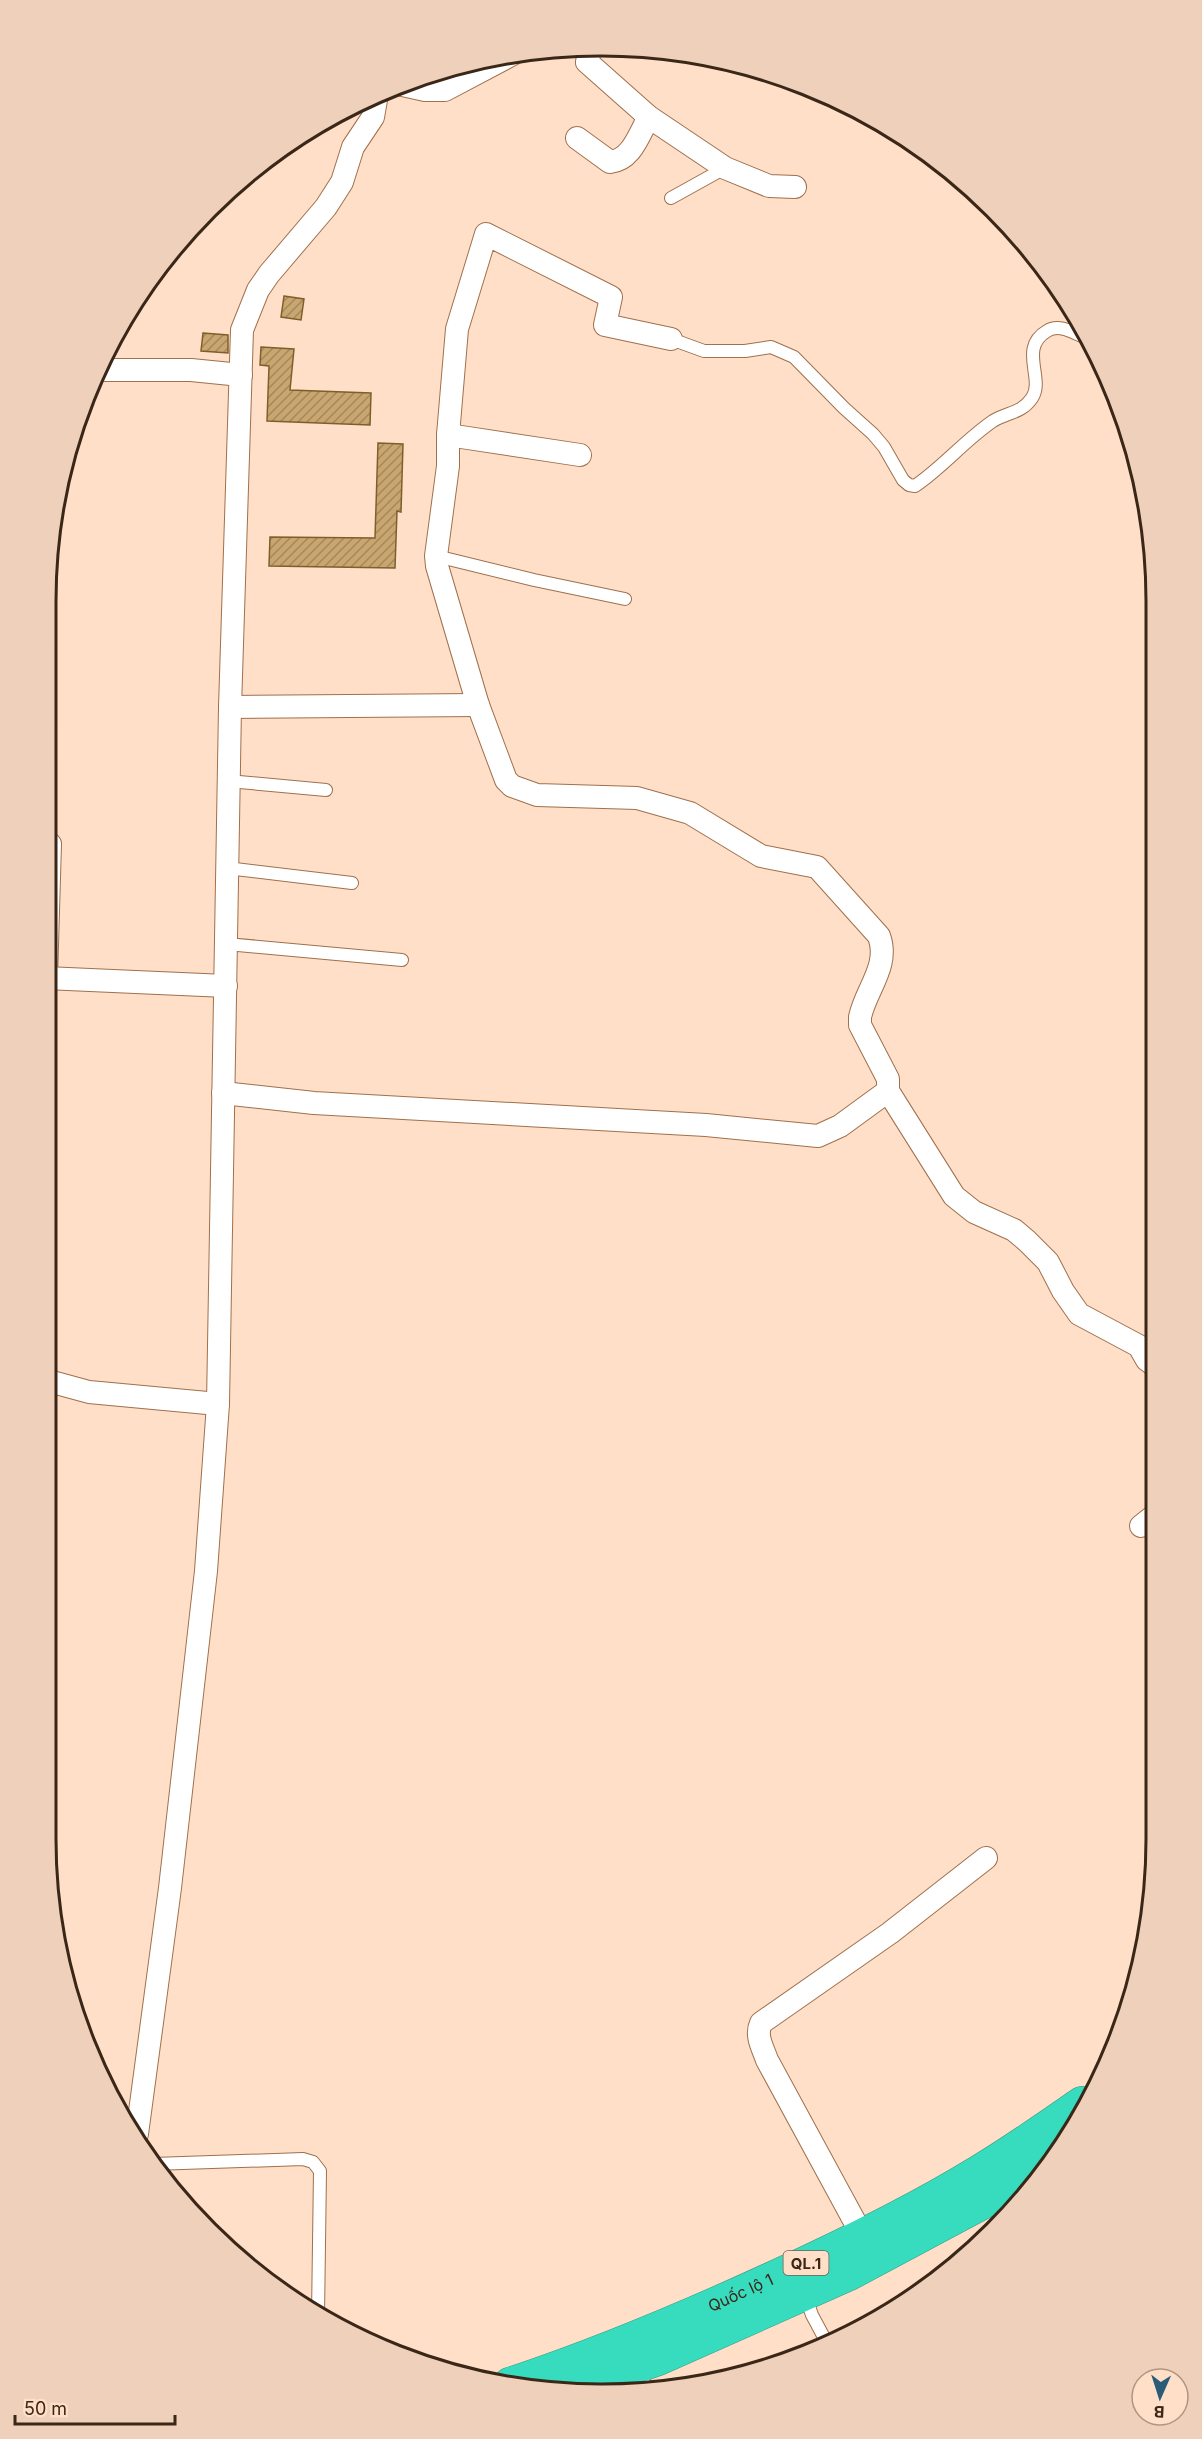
<svg xmlns="http://www.w3.org/2000/svg" width="1202" height="2439" font-family="Inter,sans-serif">
  <style>
    .building { fill: url(#building-hatch); stroke: #7e5f2c; stroke-width: 1.5 }
    .lines { fill: none; stroke-linecap: round; stroke-linejoin: round }
    .lane-casing { stroke: #9f704c; stroke-width: 14 }
    .street-casing { stroke: #9f704c; stroke-width: 24 }
    .highway-casing { stroke: #389c84; stroke-width: 34 }
    .lane { stroke: #fff; stroke-width: 12 }
    .street { stroke: #fff; stroke-width: 22 }
    .highway { stroke: #37dbbe; stroke-width: 33 }
    .labels { text-anchor: middle; dominant-baseline: central; stroke-width: 5; stroke-linejoin: round; paint-order: stroke }
    .shield { fill: #ffdfc8; stroke: #765e4d; stroke-width: 1.5 }
    .shield-label { font-size: 15px; font-weight: bold; fill: #3b2718 }
    .street-label { font-size: 16px; fill: #3b2718; stroke: #ffdfc8 }
    .rim { fill: none; stroke: #3b2718; stroke-width: 3 }
  </style>
  <defs>
    <pattern id="building-hatch" width="6" height="6" patternUnits="userSpaceOnUse" patternTransform="scale(1.5)"><rect width="6" height="6" fill="#c9a670"/><path d="M-1 1l2-2M0 6l6-6M5 7l2-2" fill="none" stroke="#a4875b"/></pattern>
  </defs>
  <rect width="100%" height="100%" fill="#ffdfc8"/>
  <g class="building">
    <polygon points="284,296 304,299 301,320 281,317"/>
    <polygon points="203,333 228,335 228,353 201,351"/>
    <polygon points="261,347 294,349 290,390 371,393 370,425 267,421 269,366 260,365"/>
    <polygon points="378,443 403,444 401,512 397,511 395,568 269,566 270,537 375,538"/>
  </g>
  <g class="lines">
    <defs>
      <g id="lane">
        <polyline points="671,198 725,168"/>
        <path d="M671,339l33,12h41l26,-4 23,10 50,51 29,26 11,13 19,33 6,5 6,1c28,-19 50,-46 78,-65 14,-9 28,-7 39,-23 13,-19 -14,-50 15,-67 12,-8 27,2 39,7"/>
        <polyline points="436,556 534,580 625,599"/>
        <polyline points="228,781 326,790"/>
        <polyline points="227,868 352,883"/>
        <polyline points="227,944 402,960"/>
        <polyline points="153,2164 303,2159 313,2162 320,2171 318,2316"/>
        <polyline points="805,2295 812,2315 827,2343"/>
      </g>
      <g id="street">
        <polyline points="591,46 587,62 649,117 725,168 769,186 795,187"/>
        <polyline points="398,84 425,90 445,90 513,54"/>
        <path d="M577,138l33,24c22,-2 29,-28 39,-45"/>
        <polyline points="97,370 191,370 241,375"/>
        <polyline points="448,435 580,455"/>
        <polyline points="230,707 478,705"/>
        <polyline points="45,978 226,986"/>
        <polyline points="46,978 50,844"/>
        <polyline points="888,1091 954,1196 974,1212 1014,1230 1027,1241 1048,1262 1063,1291 1079,1314 1139,1346 1147,1360 1155,1366"/>
        <path d="M223,1093l91,10 392,22 112,11 22,-10 48,-35v-12l-28,-54v-8c6,-28 30,-51 19,-81l-62,-69 -56,-11 -71,-43 -53,-15 -100,-3 -25,-9 -6,-6 -28,-75 -41,-139 -1,-10 12,-90v-31l9,-106 29,-95 125,63 -6,28 66,14"/>
        <polyline points="45,1380 89,1392 218,1404"/>
        <polyline points="1141,1526 1156,1514"/>
        <polyline points="137,2134 170,1888 206,1571 218,1404 230,707 242,330 258,290 269,274 326,207 342,182 353,147 373,117 377,94"/>
        <path d="M862,2235l-95,-175c-4,-12 -12,-24 -6,-37l129,-90 96,-75"/>
        <polyline points="625,2371 642,2388"/>
      </g>
      <g id="highway">
        <path id="s1" d="M510,2384c91,-30 178,-67 265,-107 70,-32 140,-66 205,-106 35,-21 69,-45 102,-68"/>
        <polyline points="581,2386 658,2359 849,2274 995,2196 1047,2160"/>
      </g>
    </defs>
    <use href="#lane" class="lane-casing"/>
    <use href="#street" class="street-casing"/>
    <use href="#highway" class="highway-casing"/>
    <use href="#lane" class="lane"/>
    <use href="#street" class="street"/>
    <use href="#highway" class="highway"/>
  </g>
  <g class="labels">
    <rect class="shield" x="783.5" y="2251" width="45" height="24" rx="4.5"/>
    <g class="shield-label">
      <text x="806" y="2263">QL.1</text>
    </g>
    <g class="street-label">
      <text stroke="none"><textPath href="#s1" startOffset="248">Quốc lộ 1</textPath></text>
    </g>
  </g>
  <path d="M0 0H1202V2439H0ZM601 56H601A545 545 0 0 1 1146 601V1839A545 545 0 0 1 601 2384H601A545 545 0 0 1 56 1839V601A545 545 0 0 1 601 56Z" fill="#efd0ba" fill-rule="evenodd"/>
  <path class="rim" d="M601 56H601A545 545 0 0 1 1146 601V1839A545 545 0 0 1 601 2384H601A545 545 0 0 1 56 1839V601A545 545 0 0 1 601 56Z"/>
  <g transform="translate(1160 2397) rotate(183)"><circle r="28" fill="#ffdfc8" stroke="#b19582" stroke-width="1.5"/>
  <path d="M0-4.5L10 22L0 15L-10 22Z" fill="#2a5c79"/>
  <text y="-9" font-size="16" font-weight="bold" text-anchor="middle" fill="#3b2718">B</text>
  </g>
  <path d="M15 2415v9h160v-9" fill="none" stroke="#3b2718" stroke-width="3"/>
  <text x="24" y="2415" font-size="18" fill="#3b2718" stroke="#ffdfc8" stroke-width="4.5" paint-order="stroke">50 m</text>
</svg>
